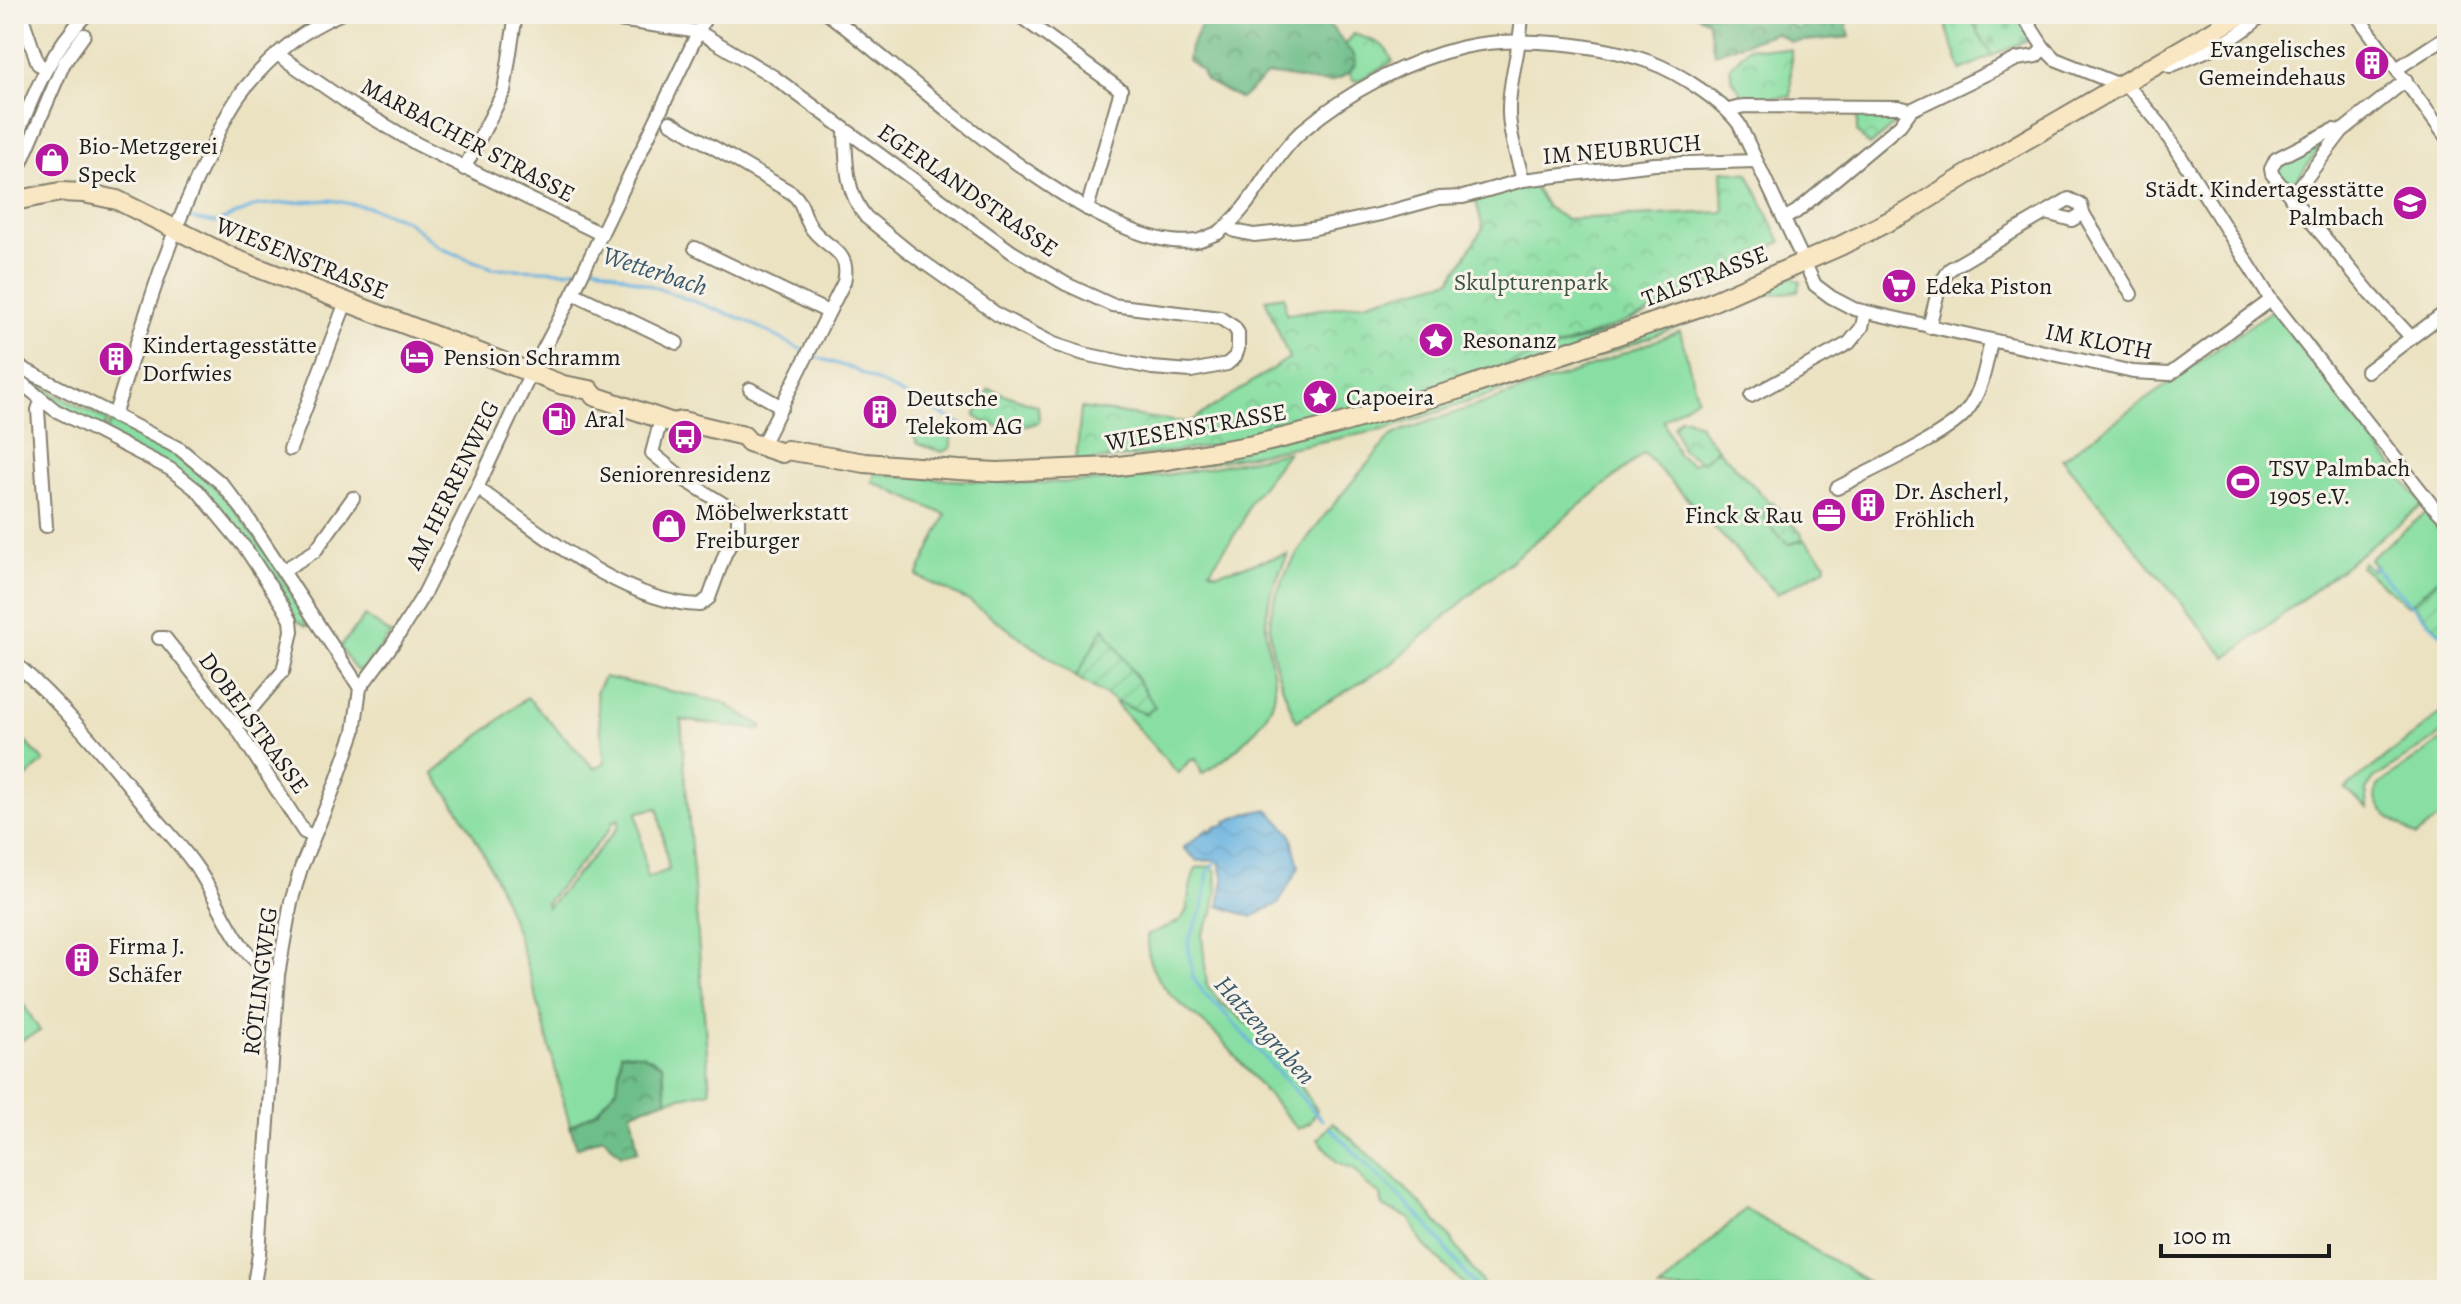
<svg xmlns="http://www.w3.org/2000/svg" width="2461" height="1304" font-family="Alegreya,serif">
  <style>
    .grass { fill: #89dfa3; stroke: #527e60; stroke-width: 2; fill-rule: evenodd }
    .forest { fill: url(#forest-crowns); stroke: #456d52; stroke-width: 2 }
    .cemetery { fill: url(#cemetery-stones); stroke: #527e60; stroke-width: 2 }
    .park { fill: url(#park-crowns); stroke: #527e60; stroke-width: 2 }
    .garden { fill: url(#garden-furrows); stroke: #527e60; stroke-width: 2 }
    .water { fill: url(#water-waves); stroke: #42677e; stroke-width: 2 }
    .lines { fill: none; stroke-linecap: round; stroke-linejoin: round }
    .stream { stroke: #67b2e0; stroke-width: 3 }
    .minor-casing { stroke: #847f6e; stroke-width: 16 }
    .secondary-casing { stroke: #847f6e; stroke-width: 22 }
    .minor { stroke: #fff; stroke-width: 12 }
    .secondary { stroke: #f9e7c3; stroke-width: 18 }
    .labels { text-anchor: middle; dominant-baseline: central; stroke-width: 6; stroke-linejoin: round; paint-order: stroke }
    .poi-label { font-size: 24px; fill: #1c1c1c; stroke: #f7f3e8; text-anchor: start }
    .street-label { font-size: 24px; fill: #1c1c1c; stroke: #f7f3e8 }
    .park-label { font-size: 24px; fill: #3d5644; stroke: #f7f3e8 }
    .water-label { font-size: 26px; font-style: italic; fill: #3a586a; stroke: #f7f3e8 }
  </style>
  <defs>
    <pattern id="forest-crowns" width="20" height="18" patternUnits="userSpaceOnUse" patternTransform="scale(2)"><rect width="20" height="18" fill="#6ebe89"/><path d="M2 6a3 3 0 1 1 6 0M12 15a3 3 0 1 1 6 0" fill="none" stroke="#5a9a6f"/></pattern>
    <pattern id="cemetery-stones" width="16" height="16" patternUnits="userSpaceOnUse" patternTransform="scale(2)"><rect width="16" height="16" fill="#89dfa3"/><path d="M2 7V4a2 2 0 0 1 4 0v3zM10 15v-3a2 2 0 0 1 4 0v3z" fill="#76bf8c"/></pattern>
    <pattern id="park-crowns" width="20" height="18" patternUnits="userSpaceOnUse" patternTransform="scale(2)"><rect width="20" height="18" fill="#89dfa3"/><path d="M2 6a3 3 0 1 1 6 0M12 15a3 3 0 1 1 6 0" fill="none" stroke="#76bf8c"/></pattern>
    <pattern id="garden-furrows" width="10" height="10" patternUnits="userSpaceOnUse" patternTransform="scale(2)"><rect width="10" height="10" fill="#89dfa3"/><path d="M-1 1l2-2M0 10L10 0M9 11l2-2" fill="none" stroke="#76bf8c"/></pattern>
    <pattern id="water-waves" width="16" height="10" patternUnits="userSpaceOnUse" patternTransform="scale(2)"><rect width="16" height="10" fill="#67b2e0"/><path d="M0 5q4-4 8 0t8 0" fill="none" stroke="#5998c0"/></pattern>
  </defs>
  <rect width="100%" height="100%" fill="#f7f3e8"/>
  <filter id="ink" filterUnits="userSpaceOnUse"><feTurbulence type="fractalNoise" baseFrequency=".0125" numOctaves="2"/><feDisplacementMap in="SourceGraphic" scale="16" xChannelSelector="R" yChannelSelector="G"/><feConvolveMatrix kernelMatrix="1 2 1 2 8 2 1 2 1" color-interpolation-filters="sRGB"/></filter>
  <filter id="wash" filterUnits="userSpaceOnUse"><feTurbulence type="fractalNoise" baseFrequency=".006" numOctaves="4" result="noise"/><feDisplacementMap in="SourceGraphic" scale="32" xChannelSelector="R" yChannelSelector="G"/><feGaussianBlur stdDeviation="1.8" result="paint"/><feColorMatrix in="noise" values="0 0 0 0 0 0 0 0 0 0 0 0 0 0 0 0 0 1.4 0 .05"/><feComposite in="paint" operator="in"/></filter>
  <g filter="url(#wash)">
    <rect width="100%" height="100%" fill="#ebe2c1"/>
    <g class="grass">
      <polygon points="2327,139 2297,179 2285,183 2275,168 2278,164"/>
      <polygon points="1792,277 1801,282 1798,291 1758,296 1564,370 1387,429 1194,466 1108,476 1202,458 1782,278"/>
      <polygon points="2272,310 2423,505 2227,658 2062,459"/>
      <path d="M1680,331l17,66 -34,23 15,35 15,9 25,-15 53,55 -7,3 25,37 16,-4 21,23 -1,5 -48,26 -133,-141 -160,130 -94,82 -94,56c-12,-29 -26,-63 -26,-95 -1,-58 84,-144 120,-189l11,-6 175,-59z"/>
      <polygon points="14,370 58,396 108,420 103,431 57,407 14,373"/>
      <path d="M111,422c22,11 45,21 66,34 57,36 97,111 134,167l-5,3 -13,-8 -74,-111 -113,-74z"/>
      <polygon points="926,427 951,436 951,448 942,452 918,444 914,437 916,431"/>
      <path d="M1288,452l-38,50 -9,23 -31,45 7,3 71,-19c-8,19 -19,38 -21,59 -4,26 6,48 8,73 3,32 -48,74 -73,88l-6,-15 -7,2 -10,12 -4,-3 -59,-66 1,-2 29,12 -41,-86 -29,49 -107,-76 -52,-25 29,-61 -74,-33 3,-9c90,11 184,13 274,4 47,-5 93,-16 139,-25z"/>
      <polygon points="2427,512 2431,512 2447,531 2447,571 2409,606 2360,567 2363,562 2371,570 2376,566 2369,559"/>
      <polygon points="365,616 391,634 364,668 358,671 354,668 340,647"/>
      <path d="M604,677l118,25 40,24 -1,4 -80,-10 29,371 -43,9 -5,-35 -45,22 -20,24 -27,15c-28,-105 -50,-219 -109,-312 -8,-14 -19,-27 -28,-40l94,-77 67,71 11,-5 -9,-71zM658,808l11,62 -22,8 -10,-66zM619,819l-1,9 -71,80 -1,-5 64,-74 3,-8z"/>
      <polygon points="2443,712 2447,718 2447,730 2374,779 2366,790 2368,808 2345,789"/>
      <path d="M2447,737v75l-31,24c-16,-12 -48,-27 -39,-50z"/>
      <path d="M1212,866l4,6 1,18 -4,23 -11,22 5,50 14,18 69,53 6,23 21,31 -7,13 -12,6c-25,-27 -48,-56 -72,-84 -25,-30 -65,-46 -77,-86 -2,-7 -1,-17 -2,-24 57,-20 31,-22 49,-67z"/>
      <polygon points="14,989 40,1031 14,1044"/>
      <path d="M1333,1122c39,37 81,70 115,113 14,18 25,38 40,55h-19l-46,-46 -14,-26 -26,-11 -2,-12 -15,-10 -11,-16 -18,-7 -19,-23z"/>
      <polygon points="1745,1209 1882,1290 1659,1290"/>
    </g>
    <g class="forest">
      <path d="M1207,14h70l6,6 45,3 26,32 2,8c-24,36 -57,10 -89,12l-26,24 -36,-19 -3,-9 -14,-10 2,-14z"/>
      <polygon points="1695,14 1785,14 1789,24 1825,20 1828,14 1843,14 1850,37 1792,42 1776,33 1714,53 1708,21"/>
      <polygon points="621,1053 642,1054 662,1065 667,1100 631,1112 638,1151 621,1155 603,1137 577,1148 570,1126 597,1111 617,1088"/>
    </g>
    <g class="cemetery">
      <polygon points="1785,14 1828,14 1825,20 1797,30 1789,24"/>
      <polygon points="1968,14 2015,14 2032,39 1992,56"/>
    </g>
    <g class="park">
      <polygon points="1942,14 1968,14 1992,56 1961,70"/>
      <path d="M1354,34c21,8 30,6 39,28l-36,19 -4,-1 -4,-7 7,-10 -2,-8 -9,-10z"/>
      <polygon points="1749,47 1791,50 1791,97 1744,97 1732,79 1730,67"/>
      <polygon points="1857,113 1896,113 1897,122 1870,146 1857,132"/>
      <path d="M1722,171l26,2 33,69 -44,21 4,7c-71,38 -148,65 -224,91 -97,34 -196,64 -297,83 -47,10 -97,13 -144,18l5,-54 107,15 101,-65 -24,-59 19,-3 2,18 78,-11 87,-23 32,-52 -8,-30 58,-14 14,23 19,12 158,-7z"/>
      <path d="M989,389l49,17 1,16c-21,8 -45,9 -64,-6z"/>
      <polygon points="1680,418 1687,418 1700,425 1702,431 1718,449 1702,462 1682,450 1673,426"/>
      <path d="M1773,503l28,30 2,7 -14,4c-12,-9 -21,-19 -28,-33l3,-4z"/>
      <polygon points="14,730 44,761 14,788"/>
    </g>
    <g class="garden">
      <polygon points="2447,571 2447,639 2412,603"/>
      <polygon points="1104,627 1155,707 1146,714 1117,702 1076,677"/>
    </g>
    <polygon class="water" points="1268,809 1291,834 1299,867 1279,903 1252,917 1219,906 1224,880 1219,860 1198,861 1183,848 1208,829 1209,832 1214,830 1213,827 1225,825 1225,822 1245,814"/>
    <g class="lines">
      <g class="stream">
        <polyline points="188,218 215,223 258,205 330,200 368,207 406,220 440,248 492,268 566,271 581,268"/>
        <polyline points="589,267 596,266 745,320 804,351"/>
        <polyline points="810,355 853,369 963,425"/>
        <polyline points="2372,565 2447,640"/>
        <polyline points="1219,858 1208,872 1203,908 1188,941 1192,976 1206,996 1219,1007 1322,1120"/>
        <polyline points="1330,1128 1427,1224 1478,1290"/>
      </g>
    </g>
  </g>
  <g filter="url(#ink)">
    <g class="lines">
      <defs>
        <g id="minor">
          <polyline points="21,14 38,64 46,68"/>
          <path d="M579,14l120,18 75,45 238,175 54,32 46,21 108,13 14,9 4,6v16l-3,8 -8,7 -36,7 -39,-3 -68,-14 -30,-10 -56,-29 -89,-63 -43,-35c-21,-26 -20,-56 -21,-88"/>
          <path d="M828,14c79,58 271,242 368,227 7,-1 15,-6 22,-8"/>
          <polyline points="1017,14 1121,90 1087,209"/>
          <path d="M1522,14c-1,32 -12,61 -13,93 -1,23 8,50 14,73"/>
          <polyline points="2022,14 2044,48 2055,59 2130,89 2160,124 2271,300 2432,505 2447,520"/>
          <polyline points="2356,14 2447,138"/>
          <polyline points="277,54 351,105 417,144 601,234"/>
          <path d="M2160,60l10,6c33,-14 67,-25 93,-52"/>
          <polyline points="2398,68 2447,36"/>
          <polyline points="1729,110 1744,106 1898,107 1911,110"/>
          <path d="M670,122l122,71c13,12 10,20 18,33 14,23 42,22 34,56l-82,163"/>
          <polyline points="2342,131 2333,130 2276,159 2271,169 2272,174 2371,294 2411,337"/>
          <path d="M14,143c19,-47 36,-93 73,-129"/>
          <polyline points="14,164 21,163 64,63 84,35"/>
          <polyline points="464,169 504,91 516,14"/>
          <polyline points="2291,198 2342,131 2406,80"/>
          <polyline points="2083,213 2131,294"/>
          <polyline points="1785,218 1796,212 1900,125 1911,110 2017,59 2036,56 2044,48"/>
          <polyline points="1228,226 1235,231 1254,235 1311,229 1381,214 1439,198 1463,197 1523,180 1655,164 1756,161"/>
          <path d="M1218,233c36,-26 51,-73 85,-103 45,-38 104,-70 161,-83 52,-12 136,-3 186,15 28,10 72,39 89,62l76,161 16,12 23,12 279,63 37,2 101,-74"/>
          <polyline points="695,248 828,312"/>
          <polyline points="573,293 677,343"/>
          <polyline points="1929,327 1940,284 1950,269 2069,199 2081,205 2083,213 2072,220 2046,213"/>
          <polyline points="14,364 180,449 222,484 242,509 360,688"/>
          <polyline points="2367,371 2447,311"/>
          <polyline points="14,377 55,410 170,469 198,491 246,549 283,606 291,620 292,631 283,671 236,727"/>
          <polyline points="750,389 782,407"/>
          <polyline points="1751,396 1849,343 1862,327 1865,312"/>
          <polyline points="41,401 38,410 46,526"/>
          <path d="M114,416c28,-88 52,-176 93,-258 11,-24 21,-49 38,-70 26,-32 57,-58 95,-74"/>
          <polyline points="290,449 346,302"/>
          <path d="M477,488c62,43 146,115 223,117l9,-7 16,-44 13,-25v-16l-53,-33 -33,-27 9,-34"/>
          <path d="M1837,488c31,-17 108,-51 129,-76 16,-20 20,-47 25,-71"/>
          <polyline points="282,571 315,551 353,498"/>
          <polyline points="159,638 165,638 236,727 304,832 313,836"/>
          <path d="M14,662c48,42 89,91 129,141 17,20 36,40 51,61 28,37 38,91 84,111"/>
          <polyline points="253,1290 259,1254 278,975 291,902 301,868 336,783 354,732 360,688 392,645 424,594 477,488 531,373 573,293 707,14"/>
        </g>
        <g id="secondary">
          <polyline points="14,201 60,192 84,193 117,200 235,259 563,385 590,390 594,396 673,423 680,429"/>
          <polyline points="673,423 682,421 744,436 749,442 782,453 787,450 865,463 958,470 998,472 1111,467 1167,460 1253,445 1328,427 1460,389 1705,305 1840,246 1907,212 1986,163 2242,14"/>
        </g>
      </defs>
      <use href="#minor" class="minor-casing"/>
      <use href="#secondary" class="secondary-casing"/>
      <use href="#minor" class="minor"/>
      <use href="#secondary" class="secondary"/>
    </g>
  </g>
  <defs>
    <symbol id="building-disc" viewBox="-11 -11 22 22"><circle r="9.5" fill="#b5179e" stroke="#f7f3e8"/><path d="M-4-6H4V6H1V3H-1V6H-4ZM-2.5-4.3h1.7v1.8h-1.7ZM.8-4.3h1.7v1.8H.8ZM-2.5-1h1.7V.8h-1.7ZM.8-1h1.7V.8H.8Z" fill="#fff"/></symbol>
    <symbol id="shop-disc" viewBox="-11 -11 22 22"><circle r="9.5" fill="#b5179e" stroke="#f7f3e8"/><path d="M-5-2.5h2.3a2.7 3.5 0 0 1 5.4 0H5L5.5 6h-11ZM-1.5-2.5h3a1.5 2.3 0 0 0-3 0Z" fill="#fff"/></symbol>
    <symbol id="school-disc" viewBox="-11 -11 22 22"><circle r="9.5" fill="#b5179e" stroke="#f7f3e8"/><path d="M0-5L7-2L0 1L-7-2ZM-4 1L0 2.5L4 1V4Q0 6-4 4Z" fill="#fff"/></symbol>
    <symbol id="supermarket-disc" viewBox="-11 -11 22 22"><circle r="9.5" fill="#b5179e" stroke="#f7f3e8"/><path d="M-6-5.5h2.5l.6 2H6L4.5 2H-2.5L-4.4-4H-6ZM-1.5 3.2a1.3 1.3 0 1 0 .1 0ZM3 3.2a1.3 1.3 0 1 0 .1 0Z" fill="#fff"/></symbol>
    <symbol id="sight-disc" viewBox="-11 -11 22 22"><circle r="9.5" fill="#b5179e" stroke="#f7f3e8"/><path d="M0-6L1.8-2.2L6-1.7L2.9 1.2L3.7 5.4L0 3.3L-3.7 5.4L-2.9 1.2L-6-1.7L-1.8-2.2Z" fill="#fff"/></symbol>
    <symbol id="hotel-disc" viewBox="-11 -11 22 22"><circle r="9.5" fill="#b5179e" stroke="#f7f3e8"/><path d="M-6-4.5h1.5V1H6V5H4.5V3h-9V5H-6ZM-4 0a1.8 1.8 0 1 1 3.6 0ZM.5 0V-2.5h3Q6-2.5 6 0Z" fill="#fff"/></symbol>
    <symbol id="fuel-disc" viewBox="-11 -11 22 22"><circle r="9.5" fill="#b5179e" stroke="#f7f3e8"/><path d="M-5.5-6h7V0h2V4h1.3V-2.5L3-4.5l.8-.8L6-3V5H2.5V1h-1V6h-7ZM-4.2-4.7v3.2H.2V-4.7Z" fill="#fff"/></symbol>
    <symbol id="bus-disc" viewBox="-11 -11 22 22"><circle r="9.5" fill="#b5179e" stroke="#f7f3e8"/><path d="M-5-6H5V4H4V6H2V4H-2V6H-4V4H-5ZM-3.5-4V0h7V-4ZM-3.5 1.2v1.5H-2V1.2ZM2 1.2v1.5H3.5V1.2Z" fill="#fff"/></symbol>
    <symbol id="stadium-disc" viewBox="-11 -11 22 22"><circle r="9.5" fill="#b5179e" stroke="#f7f3e8"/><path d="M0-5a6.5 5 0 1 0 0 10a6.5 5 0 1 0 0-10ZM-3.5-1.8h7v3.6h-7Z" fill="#fff"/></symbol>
    <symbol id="office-disc" viewBox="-11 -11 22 22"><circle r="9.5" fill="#b5179e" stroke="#f7f3e8"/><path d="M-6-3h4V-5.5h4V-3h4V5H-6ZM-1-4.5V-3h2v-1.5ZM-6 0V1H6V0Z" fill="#fff"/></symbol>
  </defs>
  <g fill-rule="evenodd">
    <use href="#building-disc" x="2352" y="43" width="40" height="40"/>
    <use href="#shop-disc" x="32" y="140" width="40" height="40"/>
    <use href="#school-disc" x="2390" y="183" width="40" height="40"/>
    <use href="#supermarket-disc" x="1879" y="266" width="40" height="40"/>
    <use href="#sight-disc" x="1416" y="320" width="40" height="40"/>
    <use href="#hotel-disc" x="397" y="337" width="40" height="40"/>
    <use href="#building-disc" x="96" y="339" width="40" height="40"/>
    <use href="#sight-disc" x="1300" y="377" width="40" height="40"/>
    <use href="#building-disc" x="860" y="392" width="40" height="40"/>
    <use href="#fuel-disc" x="539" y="399" width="40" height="40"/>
    <use href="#bus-disc" x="665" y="417" width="40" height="40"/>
    <use href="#stadium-disc" x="2223" y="462" width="40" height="40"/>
    <use href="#building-disc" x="1848" y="485" width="40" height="40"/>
    <use href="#office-disc" x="1809" y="495" width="40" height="40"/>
    <use href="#shop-disc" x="649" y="506" width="40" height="40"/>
    <use href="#building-disc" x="62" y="940" width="40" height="40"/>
  </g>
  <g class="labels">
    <g class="poi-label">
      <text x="2346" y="49" text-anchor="end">Evangelisches<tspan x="2346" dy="28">Gemeindehaus</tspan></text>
      <text x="78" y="146">Bio-Metzgerei<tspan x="78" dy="28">Speck</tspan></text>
      <text x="2384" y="189" text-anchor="end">Städt. Kindertagesstätte<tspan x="2384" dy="28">Palmbach</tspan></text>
      <text x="1925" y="286">Edeka Piston</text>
      <text x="1462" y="340">Resonanz</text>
      <text x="142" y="345">Kindertagesstätte<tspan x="142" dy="28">Dorfwies</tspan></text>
      <text x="443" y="357">Pension Schramm</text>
      <text x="1346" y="397">Capoeira</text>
      <text x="906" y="398">Deutsche<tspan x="906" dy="28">Telekom AG</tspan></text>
      <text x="585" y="419">Aral</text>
      <text x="2269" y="468">TSV Palmbach<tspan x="2269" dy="28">1905 e.V.</tspan></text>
      <text x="685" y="474" text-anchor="middle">Seniorenresidenz</text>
      <text x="1894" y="491">Dr. Ascherl,<tspan x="1894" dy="28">Fröhlich</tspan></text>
      <text x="695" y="512">Möbelwerkstatt<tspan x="695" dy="28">Freiburger</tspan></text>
      <text x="1803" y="515" text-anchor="end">Finck &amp; Rau</text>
      <text x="108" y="946">Firma J.<tspan x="108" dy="28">Schäfer</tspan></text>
    </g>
    <g class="street-label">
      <text transform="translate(468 140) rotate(28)">MARBACHER STRASSE</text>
      <text transform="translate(1622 149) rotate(-5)">IM NEUBRUCH</text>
      <text transform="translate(968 190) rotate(35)">EGERLANDSTRASSE</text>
      <text transform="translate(302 258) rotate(22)">WIESENSTRASSE</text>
      <text transform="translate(1705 276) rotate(-21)">TALSTRASSE</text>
      <text transform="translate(2099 341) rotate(11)">IM KLOTH</text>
      <text transform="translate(1196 427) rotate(-10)">WIESENSTRASSE</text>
      <text transform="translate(452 485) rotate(-64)">AM HERRENWEG</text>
      <text transform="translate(254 723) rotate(54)">DOBELSTRASSE</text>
      <text transform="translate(260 981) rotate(-83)">RÖTLINGWEG</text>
    </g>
    <g class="park-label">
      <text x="1531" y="282">Skulpturenpark</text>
    </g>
    <g class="water-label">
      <text transform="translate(655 271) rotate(18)">Wetterbach</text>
      <text transform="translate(1265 1030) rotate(48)">Hatzengraben</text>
    </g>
  </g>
  <rect width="2461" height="1304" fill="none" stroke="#f7f3e8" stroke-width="48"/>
  <path d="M2161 1244v12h168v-12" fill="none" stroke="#1c1c1c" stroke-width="4"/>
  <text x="2173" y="1244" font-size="24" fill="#1c1c1c" stroke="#f7f3e8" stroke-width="6" paint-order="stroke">100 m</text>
</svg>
